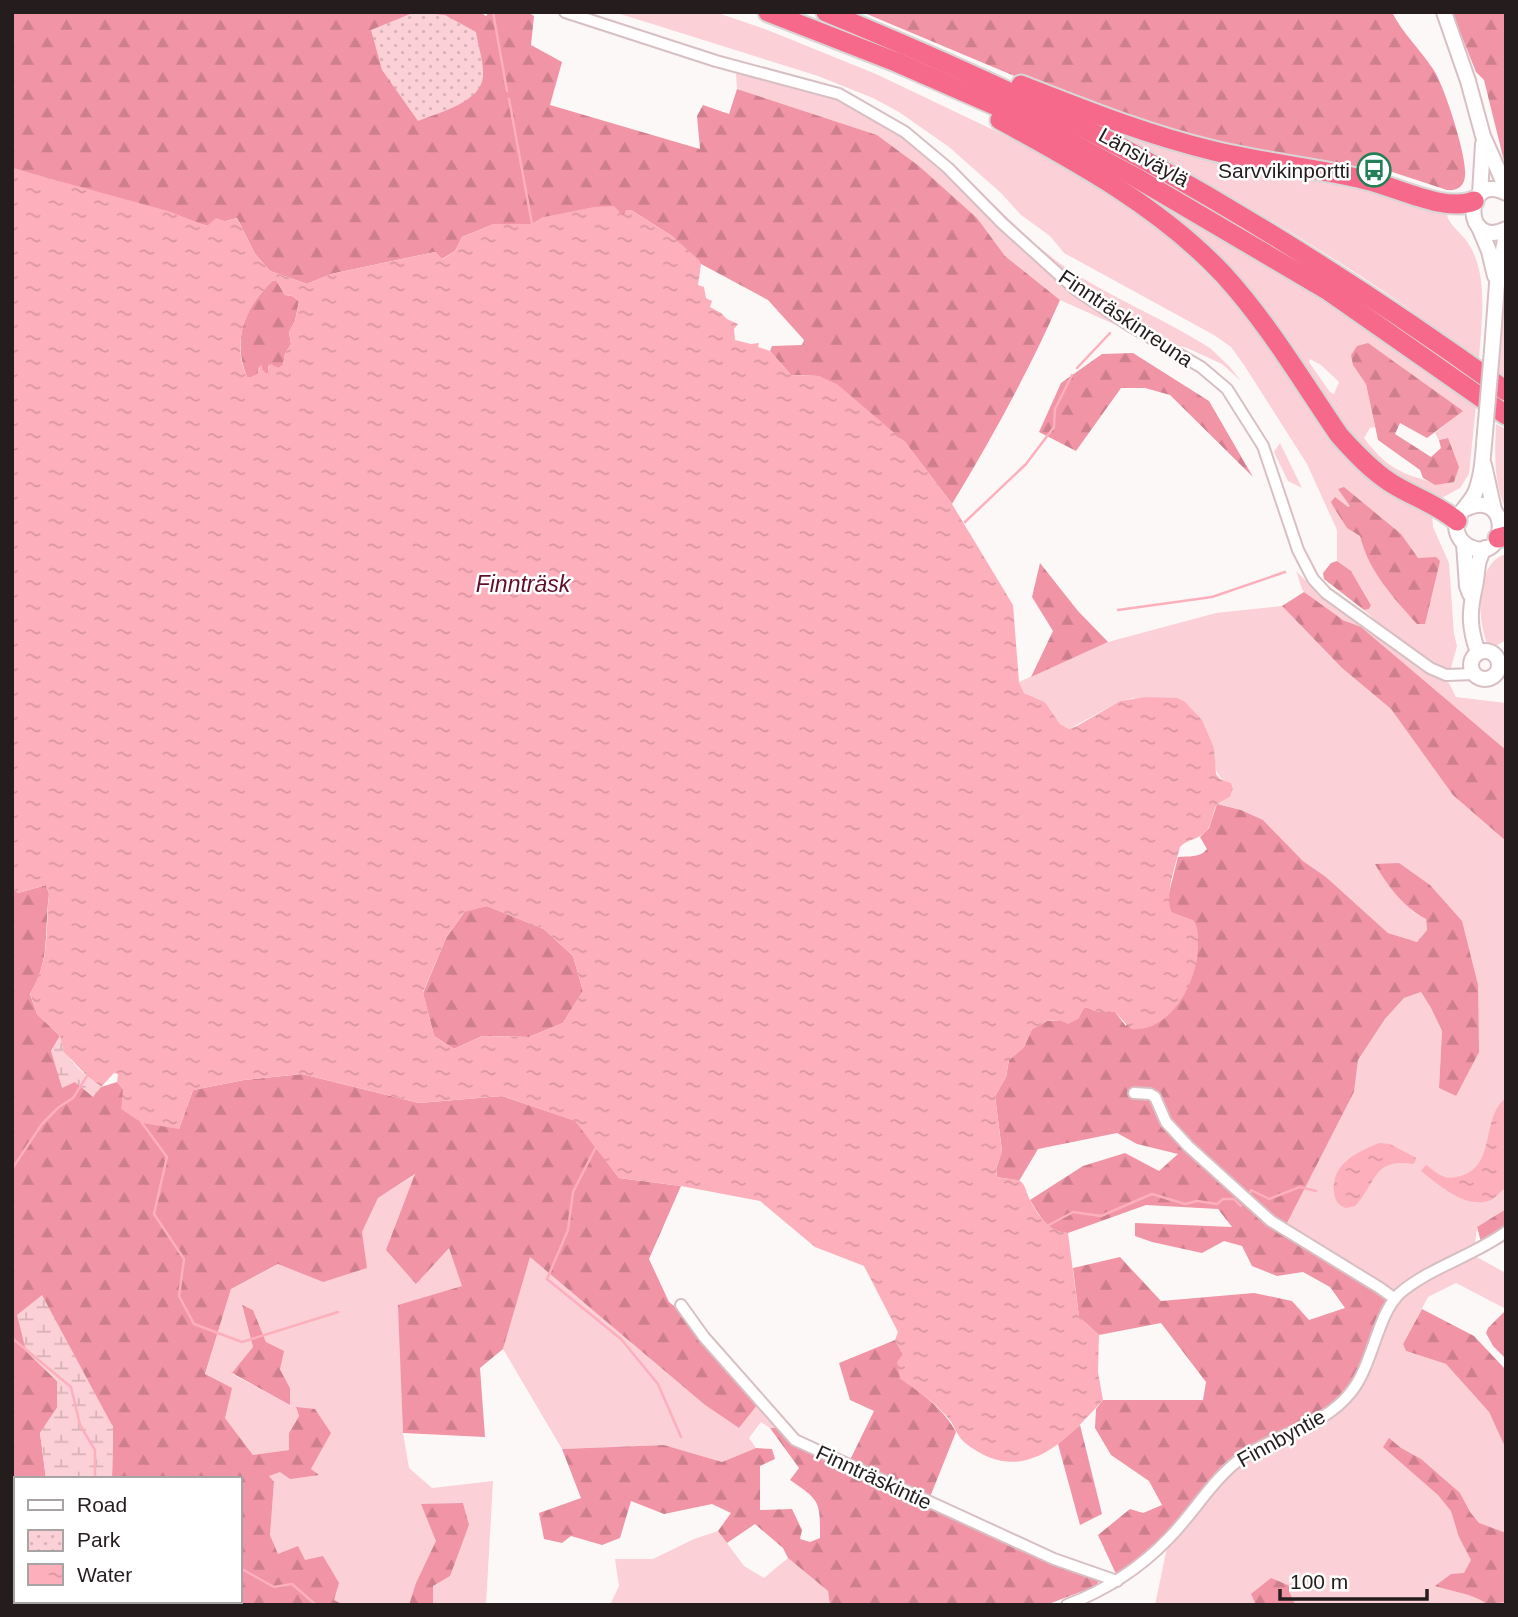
<svg xmlns="http://www.w3.org/2000/svg" width="1518" height="1617" font-family="Arial,sans-serif">
  <style>
    .green { fill: #fbd0d6; fill-rule: evenodd }
    .forest { fill: url(#forest-firs); fill-rule: evenodd }
    .wetland { fill: url(#wetland-marsh) }
    .park { fill: url(#park-dots) }
    .water { fill: url(#water-ripples); fill-rule: evenodd }
    .lines { fill: none; stroke-linecap: round; stroke-linejoin: round }
    .stream { stroke: #fdafbc; stroke-width: 2.5 }
    .street-casing { stroke: #d8bfc3; stroke-width: 14 }
    .secondary-casing { stroke: #d8bfc3; stroke-width: 18 }
    .highway-casing { stroke: #d8d6d6; stroke-width: 23 }
    .street { stroke: #fff; stroke-width: 10 }
    .secondary { stroke: #fff; stroke-width: 14 }
    .highway { stroke: #f7698a; stroke-width: 19 }
    .secondary-bridge-casing { stroke: #d8bfc3; stroke-width: 18; stroke-linecap: butt }
    .secondary-bridge { stroke: #fff; stroke-width: 14 }
    .labels { text-anchor: middle; dominant-baseline: central; stroke-width: 5; stroke-linejoin: round; paint-order: stroke }
    .street-label { font-size: 21px; fill: #251c1e; stroke: #fff }
    .poi-label { font-size: 21px; fill: #251c1e; stroke: #fff; text-anchor: end }
    .water-label { font-size: 23px; font-style: italic; fill: #610e29; stroke: #fff }
  </style>
  <defs>
    <pattern id="forest-firs" width="22" height="20" patternUnits="userSpaceOnUse" patternTransform="scale(1.75)"><rect width="22" height="20" fill="#f194a5"/><path d="M5 1l3.5 6h-7zM16 11l3.5 6h-7z" fill="#ce7f8e"/></pattern>
    <pattern id="wetland-marsh" width="20" height="14" patternUnits="userSpaceOnUse" patternTransform="scale(1.75)"><rect width="20" height="14" fill="#fbd0d6"/><path d="M1 5h8M5 5V1M11 12h8M15 12V8" fill="none" stroke="#d7b2b7"/></pattern>
    <pattern id="park-dots" width="8" height="8" patternUnits="userSpaceOnUse" patternTransform="scale(1.75)"><rect width="8" height="8" fill="#fbd0d6"/><path d="M2 2h.1M6 6h.1" fill="none" stroke="#d7b2b7" stroke-width="1.8" stroke-linecap="round"/></pattern>
    <pattern id="water-ripples" width="26" height="14" patternUnits="userSpaceOnUse" patternTransform="scale(1.75)"><rect width="26" height="14" fill="#fdafbc"/><path d="M2 4q2-2 4 0t4 0M15 11q2-2 4 0t4 0" fill="none" stroke="#d996a1"/></pattern>
  </defs>
  <rect width="100%" height="100%" fill="#fdf8f8"/>
  <g class="green">
    <path d="M614,12h101l50,17 111,45 155,74 58,32 47,31 28,22 67,64 30,36 68,102 103,77 1,15 16,36 5,71 3,12 -6,22 -4,2c-31,-11 -58,-38 -83,-60l5,-1 2,-5 -20,-33 -14,-10v-31l-30,-66 -63,-99 -13,-18 -17,-12 -150,-82 -14,-17 -29,-21 -20,-22 -52,-46 -50,-35 -26,-14 -55,-22z"/>
    <path d="M735,61c62,21 127,38 182,75 54,38 94,93 148,131 46,31 98,51 145,81l19,18 12,15 -19,-17 -35,-16 -51,-14 -76,-34 -55,-44 -28,-38 -58,-52 -42,-31 -140,-46z"/>
    <path d="M1099,124l347,87c2,15 17,22 24,35 19,33 11,78 9,114 -39,-28 -77,-57 -117,-83 -85,-55 -173,-106 -263,-153z"/>
    <path d="M1136,191l156,89 184,125 -7,69 -9,14 -20,11 -10,-3 -66,-40 -86,-121zM1357,346l105,65 -27,22 4,7 9,-2 -13,47c-9,-6 -16,-6 -26,-10 -19,-7 -33,-21 -45,-37l6,-10 5,-1 -9,-43 -15,-29zM1310,359l11,6 18,17 -5,12 -4,-2 -21,-30z"/>
    <polygon points="1506,257 1506,378 1497,372"/>
    <path d="M1496,424l10,5v81c-13,-29 -11,-56 -10,-86z"/>
    <polygon points="1280,443 1302,488 1288,481 1274,452"/>
    <path d="M1506,554v86l-12,7 -7,-4c-10,-24 -12,-81 19,-89z"/>
    <path d="M1296,571c21,22 48,39 72,58 26,19 51,42 81,54l7,14 50,6v47l-145,-123c-17,-6 -46,-20 -57,-35 -4,-5 -5,-15 -8,-21z"/>
    <path d="M1282,606l60,62 49,41 32,44 83,88v368l-29,18 -3,25 -3,2 35,19v36l-50,-26 -28,14 -25,47 3,7 40,13 43,48 17,37v156h-351l14,-67 56,-66 161,-159 -102,-84 70,-137 4,-32 27,-41 19,-21 17,-6 10,16 11,23 -3,57 17,8 6,-175 -78,-42 29,33 13,7 1,11 -10,12 -29,-9 -62,-56 -23,-16 -40,-41 -22,-10 -24,-6 13,-7 3,-10 -2,-4c-18,-5 -16,-19 -17,-35l-80,-50 -14,3 -51,28 -9,-5 -15,-22 -21,-9 -5,-11 89,-40 108,-29z"/>
    <path d="M416,1174l33,73 14,39 -64,19 4,128 6,35 23,20 61,-7 -7,124h-53v-19l30,-46 6,-14 -6,-23c-23,32 -41,64 -54,102h-65l-11,-5 -28,-40 -27,-6 -8,-19 4,-53 -6,-6 12,-4 38,3 -7,-6 20,-36 -35,-25 3,8 -10,17v17l-36,5 -28,-37 -20,-43 26,-86 48,-25 44,18 39,-50 16,-34zM242,1306l11,4 13,32 24,46v17l-58,-31 21,-27z"/>
    <polygon points="529,1256 705,1405 739,1428 758,1404 776,1428 770,1428 761,1422 749,1438 756,1448 722,1462 664,1445 562,1449 503,1349"/>
    <polygon points="718,1531 744,1566 764,1578 788,1558 828,1591 830,1605 610,1605 619,1586 615,1559 653,1559 694,1539"/>
  </g>
  <g class="forest">
    <path d="M12,12h468l6,4 3,-4h39l6,4 -3,29 31,17 -12,43 150,44 -3,-33 6,-11 26,9 8,-25 140,46 42,31 58,52 28,38 55,44c-31,71 -68,138 -108,204l-47,-62 -86,-66 -28,-1 -21,-24 2,-5 30,-1 2,-5 -36,-40 -67,-36 -29,-28 -41,-26 -8,6 -79,1 -12,7h-38l-32,13 -7,14 -13,8 -7,-7 -104,22 -24,10 -37,-13 -15,-17 -18,-36 -29,8 -196,-58z"/>
    <path d="M862,12l118,2 1,-2h411c11,22 28,37 41,57 11,15 35,90 32,107 -1,11 -8,15 -18,14l-73,-24 -15,2 -71,-10 -106,-22 -134,-46z"/>
    <polygon points="1452,12 1506,12 1506,169 1484,80 1476,72"/>
    <path d="M276,280l9,15 7,1 7,5 -4,20 -6,11 2,12 -6,10 -2,11 -4,3 -11,-2 1,7 -3,1 -7,-7 -1,7 -6,3h-5c-15,-38 -3,-68 25,-96z"/>
    <polygon points="1368,343 1463,411 1427,438 1400,423 1395,434 1431,457 1441,448 1439,440 1448,438 1459,467 1454,482 1435,485 1423,478 1420,470 1378,440 1366,384 1353,365 1351,355 1357,346"/>
    <polygon points="1133,353 1209,401 1253,477 1170,395 1145,388 1121,388 1076,451 1039,432 1061,383 1102,354"/>
    <path d="M1344,487l57,47 17,24 18,-1 4,4 -15,63h-8c-24,-27 -48,-52 -57,-88l-13,-8 -14,-22 -2,-4 4,-5 13,10 2,-1 -12,-17z"/>
    <polygon points="1337,561 1351,571 1371,605 1369,609 1364,610 1324,579 1323,573 1331,563"/>
    <polygon points="1040,563 1078,611 1108,642 1031,677 1053,631 1032,597"/>
    <polygon points="1304,592 1343,620 1361,627 1506,750 1506,841 1453,795 1391,709 1342,668 1282,606"/>
    <path d="M1217,804l24,6 22,10 40,41 23,16 62,56 29,9 10,-12 -1,-11c-22,-11 -39,-34 -51,-55l24,-1 31,22 32,36 16,64 1,67 -23,44 -17,-8 3,-57 -11,-23 -10,-16 -17,6 -19,21 -27,41 -4,32 -70,137 111,70 -29,69 -31,40 -81,42 -85,88 -53,36 -18,-39 32,-26 13,4 19,-8 -13,-24 -38,-26 -16,-27 1,-19 7,-9h100l3,-18 -45,-59 -62,12 -20,-18 -6,-49 47,-11 41,44 93,-8 38,8 17,19 36,-12 -15,-21 -27,-15 -26,4 -25,-10 -10,-20 -18,-5 -22,12 -50,-11 -17,-6v-13l97,4 -14,-18 -72,-4 -78,28c-21,-1 -28,-17 -38,-33l53,-34 42,-13 34,18 19,-17 -41,-10 -20,-11 -79,16 -19,32 -22,-4 -1,-8 6,-18 -7,-55 11,-19 3,-17 15,-13 8,-18 15,-8 31,-2 5,-10 3,-2 12,5h17l11,14 51,-110 -6,-4 -4,-11 11,-44c10,-1 22,1 29,-8l-7,-12 9,-9z"/>
    <path d="M46,885l3,9c-5,37 2,66 -19,100l7,20 23,22 -9,15 24,31 18,14 8,-9 16,-5 6,7 56,40 14,-39 51,-10 58,-6 117,29 83,-7 74,25 43,57 62,8 -32,73 20,43 9,7 80,95 -19,24 -34,-23 -175,-148 -27,92 -23,19 5,69 -82,-4 -5,-128 64,-19 -13,-38 -33,36 -30,-34 29,-76 -37,24 -16,34 5,36 -44,14 -45,-18 -47,25 -26,85 27,14 -7,30 28,37 36,-5v-17l10,-17 -3,-9 19,2 16,24 -20,36 8,6 -29,4 -10,-7 -11,4 5,6 -4,53 8,19 20,-8 7,14 18,-4 16,27 -5,17 10,5h-332v-717l6,5zM26,1351l87,75 -1,53h128v122h-224v-122h30l-6,-46 17,-25v-27z"/>
    <polygon points="487,906 544,929 573,956 583,991 563,1023 529,1037 482,1036 454,1049 434,1036 423,993 446,938 465,911"/>
    <polygon points="1506,1209 1506,1225 1481,1242 1477,1227"/>
    <polygon points="242,1305 253,1310 266,1342 284,1351 280,1369 290,1388 290,1405 232,1373 253,1347"/>
    <polygon points="1422,1309 1474,1336 1506,1370 1506,1449 1489,1412 1446,1364 1406,1351 1403,1344"/>
    <polygon points="1506,1310 1506,1359 1493,1346 1486,1333 1488,1328"/>
    <path d="M895,1340l8,14 -3,24c21,15 44,31 56,54l-26,65 -81,-35 25,-51 -24,-11 -11,-37z"/>
    <polygon points="1080,1425 1102,1514 1080,1525 1058,1444"/>
    <path d="M770,1428h6c31,33 108,57 151,77 57,26 112,59 172,76l-3,5 -50,19h-216l-2,-14 -40,-33 -5,-10 -28,-24 -28,19 -9,-12 13,-18 -19,-9 -48,10 -33,-13 -11,37 -18,7 -31,-9 -9,7 -18,-4 -5,-26 42,-15 -19,-49 102,-4 58,17 34,-14 16,1 3,10 -15,7v44l32,-1 10,21 -2,9 10,3 10,-4c0,-36 1,-37 -30,-58l9,-12z"/>
    <path d="M1389,1438l12,10 20,11 39,34 10,19 9,11 27,10v69l-19,2c-15,-11 -34,-12 -52,-18l16,-12 13,-1 7,-13 -12,-23 -8,-26 -13,-16 -55,-48z"/>
    <polygon points="463,1503 469,1525 450,1576 433,1586 433,1605 409,1605 416,1583 436,1541 421,1504"/>
    <polygon points="1271,1578 1290,1586 1289,1591 1295,1605 1256,1605 1251,1594"/>
  </g>
  <g class="wetland">
    <path d="M60,1036c5,24 22,37 41,51l-8,10 -18,-15 -13,6 -11,-37z"/>
    <polygon points="42,1295 113,1427 112,1479 46,1479 40,1433 57,1408 57,1381 26,1351 17,1315"/>
  </g>
  <path class="park" d="M415,12l30,3 31,17c2,14 8,30 7,44 -1,26 -45,37 -65,45l-36,-51 -11,-40z"/>
  <g class="water">
    <path d="M12,168l156,43 39,15 9,-8 9,3 12,-3 18,36 15,17 37,13 24,-10 104,-22 8,7 12,-8 7,-14 32,-13h38l12,-7 50,-10 20,-1 9,10 3,-6h5l41,26 27,24 2,4 -3,21 6,2 2,11 6,3 -2,6 11,6 6,6 11,5 -4,5 1,11 16,4 8,-1 -1,4 12,4 21,24 28,1 18,8 68,58 47,62 61,101 6,77 5,11 21,9 15,22 9,5 8,-3 43,-25 26,-4 31,1 8,4 17,18 12,28 2,26 4,5 11,4 2,5 -3,9 -13,7c-5,9 -5,22 -12,28 -7,8 -18,7 -25,15 -5,21 -15,45 -9,65l22,8c6,7 5,16 5,25 1,35 -27,88 -67,84l-16,-17h-17l-12,-5 -3,2 -5,10 -10,5 -9,-4 -12,1 -15,8 -8,18 -15,13 -3,17 -11,19 7,56 -6,17 1,8c6,2 17,1 23,4 5,3 6,10 8,15 8,17 20,36 40,37l11,84 20,18 -1,37 5,28c-39,43 -81,89 -139,42 -7,-6 -9,-16 -15,-23 -13,-16 -33,-29 -49,-41l-3,-16 6,-8 -8,-14 3,-8 -34,-66 -49,-19 -55,-46 -79,-15 -62,-8 -44,-57 -73,-25 -83,7 -117,-29 -58,6 -51,10 -14,39 -37,-6 -21,-14 2,-20 -6,-7 1,-8 -4,-1 -13,14 -14,-11 -23,-24 -4,-16 -23,-22 -7,-21c21,-33 15,-62 19,-99l-3,-9 -28,8 -6,-5zM276,280l9,15 7,1 7,6 -4,19 -6,11 2,12 -6,10 -2,11 -5,3 -7,-4 -3,1 1,7 -3,2 -3,-3 -2,-8 -3,10 -6,4h-5c-16,-36 -2,-69 25,-96zM487,906l57,23 29,27 10,35 -20,32 -34,14 -47,-1 -28,13 -20,-13 -11,-44 23,-54 18,-26z"/>
    <path d="M1506,1098v89l-2,2c-4,3 -9,9 -13,11 -25,10 -52,-15 -70,-29l5,-6c6,4 12,10 19,12 5,2 11,0 16,-1 36,-11 19,-58 45,-78z"/>
    <path d="M1379,1143l11,1 26,14 -1,4 -2,2c-41,-6 -36,19 -58,42l-9,2c-8,-3 -11,-7 -12,-16 -3,-28 23,-40 45,-49z"/>
  </g>
  <g class="lines">
    <g class="stream">
      <polyline points="493,12 507,91"/>
      <polyline points="509,99 532,224"/>
      <polyline points="1077,368 1110,333"/>
      <polyline points="965,522 1026,464 1054,427 1055,409 1072,375"/>
      <polyline points="1118,610 1212,597 1285,572"/>
      <polyline points="142,1123 167,1157 154,1214 184,1259 179,1296 194,1324 242,1342 338,1312"/>
      <polyline points="596,1147 573,1192 568,1230 547,1279 621,1339 658,1384 681,1437"/>
      <polyline points="12,1169 42,1124 59,1107 73,1098 87,1076"/>
      <polyline points="1250,1193 1251,1190 1269,1199 1300,1187 1316,1191"/>
      <polyline points="1047,1226 1073,1212 1101,1216 1152,1194 1185,1204 1197,1201 1217,1204 1223,1199 1234,1199 1241,1206"/>
      <polyline points="12,1338 71,1387 80,1425 95,1450 95,1479"/>
      <polyline points="240,1568 274,1587 292,1584 316,1605"/>
    </g>
    <defs>
      <g id="street">
        <polyline points="565,12 716,61 839,94 905,132 948,168 1002,223 1075,289 1127,324 1201,367 1227,389 1263,446 1298,550 1313,579 1326,593 1430,668 1446,675 1474,674"/>
        <polyline points="1134,1093 1150,1094 1155,1097 1166,1122 1188,1146 1271,1221 1380,1288 1395,1299"/>
        <polyline points="681,1305 704,1337 795,1440 1054,1559 1117,1581"/>
        <path d="M1067,1605c39,-15 72,-36 101,-66 26,-26 45,-61 75,-82 35,-24 81,-30 108,-65 22,-27 26,-78 49,-99 31,-26 73,-37 106,-61"/>
      </g>
      <g id="secondary">
        <polyline points="1444,12 1468,81 1483,136 1506,188"/>
        <path d="M1506,193c-44,-22 -43,58 0,36"/>
        <polyline points="1480,194 1483,144"/>
        <polyline points="1479,227 1489,251 1495,276"/>
        <polyline points="1492,350 1497,284 1506,234"/>
        <polyline points="1484,465 1494,510"/>
        <path d="M1465,509c46,-23 45,56 5,38 -8,-3 -14,-12 -14,-22 1,-12 14,-21 19,-32 8,-19 8,-41 10,-60"/>
        <polyline points="1464,543 1467,586 1470,594"/>
        <circle cx="1485" cy="665" r="14"/>
        <path d="M1478,653c-9,-26 -9,-40 -3,-67 3,-13 1,-26 10,-38"/>
      </g>
      <g id="highway">
        <polyline points="768,12 896,62 1031,121 1135,177 1327,290 1506,415"/>
        <path d="M826,12c109,45 218,93 322,150 124,69 243,146 358,229"/>
        <path d="M1021,85c64,25 126,50 193,66 50,12 102,17 152,29 31,7 79,33 108,21"/>
        <path d="M1000,120c79,43 161,88 223,154 45,49 79,107 116,161 16,18 32,35 52,48 22,14 46,21 66,38"/>
        <polyline points="1498,538 1506,536"/>
      </g>
    </defs>
    <use href="#street" class="street-casing"/>
    <use href="#secondary" class="secondary-casing"/>
    <use href="#highway" class="highway-casing"/>
    <use href="#street" class="street"/>
    <use href="#secondary" class="secondary"/>
    <use href="#highway" class="highway"/>
    <defs>
      <polyline id="secondary-bridge" points="1485,433 1492,350"/>
    </defs>
    <use href="#secondary-bridge" class="secondary-bridge-casing"/>
    <use href="#secondary-bridge" class="secondary-bridge"/>
  </g>
  <defs>
    <symbol id="bus-ring" viewBox="-11 -11 22 22"><circle r="9.5" fill="#fff" stroke="#237f56" stroke-width="1.5"/><path d="M-5-6H5V4H4V6H2V4H-2V6H-4V4H-5ZM-3.5-4V0h7V-4ZM-3.5 1.2v1.5H-2V1.2ZM2 1.2v1.5H3.5V1.2Z" fill="#237f56"/></symbol>
  </defs>
  <g fill-rule="evenodd">
    <use href="#bus-ring" x="1355" y="151" width="38" height="38"/>
  </g>
  <g class="labels">
    <g class="street-label">
      <text transform="translate(1144 157) rotate(29)">Länsiväylä</text>
      <text transform="translate(1126 318) rotate(34)">Finnträskinreuna</text>
      <text transform="translate(1281 1438) rotate(-29)">Finnbyntie</text>
      <text transform="translate(874 1477) rotate(25)">Finnträskintie</text>
    </g>
    <g class="poi-label">
      <text x="1350" y="170">Sarvvikinportti</text>
    </g>
    <g class="water-label">
      <text x="523" y="584">Finnträsk</text>
    </g>
  </g>
  <rect width="1518" height="1617" fill="none" stroke="#251c1e" stroke-width="28"/>
  <rect x="14" y="1477" width="228" height="126" fill="#ffffff" stroke="#a8a4a5" stroke-width="2"/>
  <rect x="28" y="1500" width="35" height="10" fill="#ffffff" stroke="#a8a4a5" stroke-width="2"/>
  <text x="77" y="1512" font-size="21" fill="#251c1e">Road</text>
  <rect x="28" y="1530" width="35" height="21" fill="url(#park-dots)" stroke="#a8a4a5" stroke-width="2"/>
  <text x="77" y="1547" font-size="21" fill="#251c1e">Park</text>
  <rect x="28" y="1564" width="35" height="21" fill="url(#water-ripples)" stroke="#a8a4a5" stroke-width="2"/>
  <text x="77" y="1582" font-size="21" fill="#251c1e">Water</text>
  <path d="M1280 1589v10h147v-10" fill="none" stroke="#251c1e" stroke-width="3.5"/>
  <text x="1290" y="1589" font-size="21" fill="#251c1e" stroke="#ffffff" stroke-width="5" paint-order="stroke">100 m</text>
</svg>
